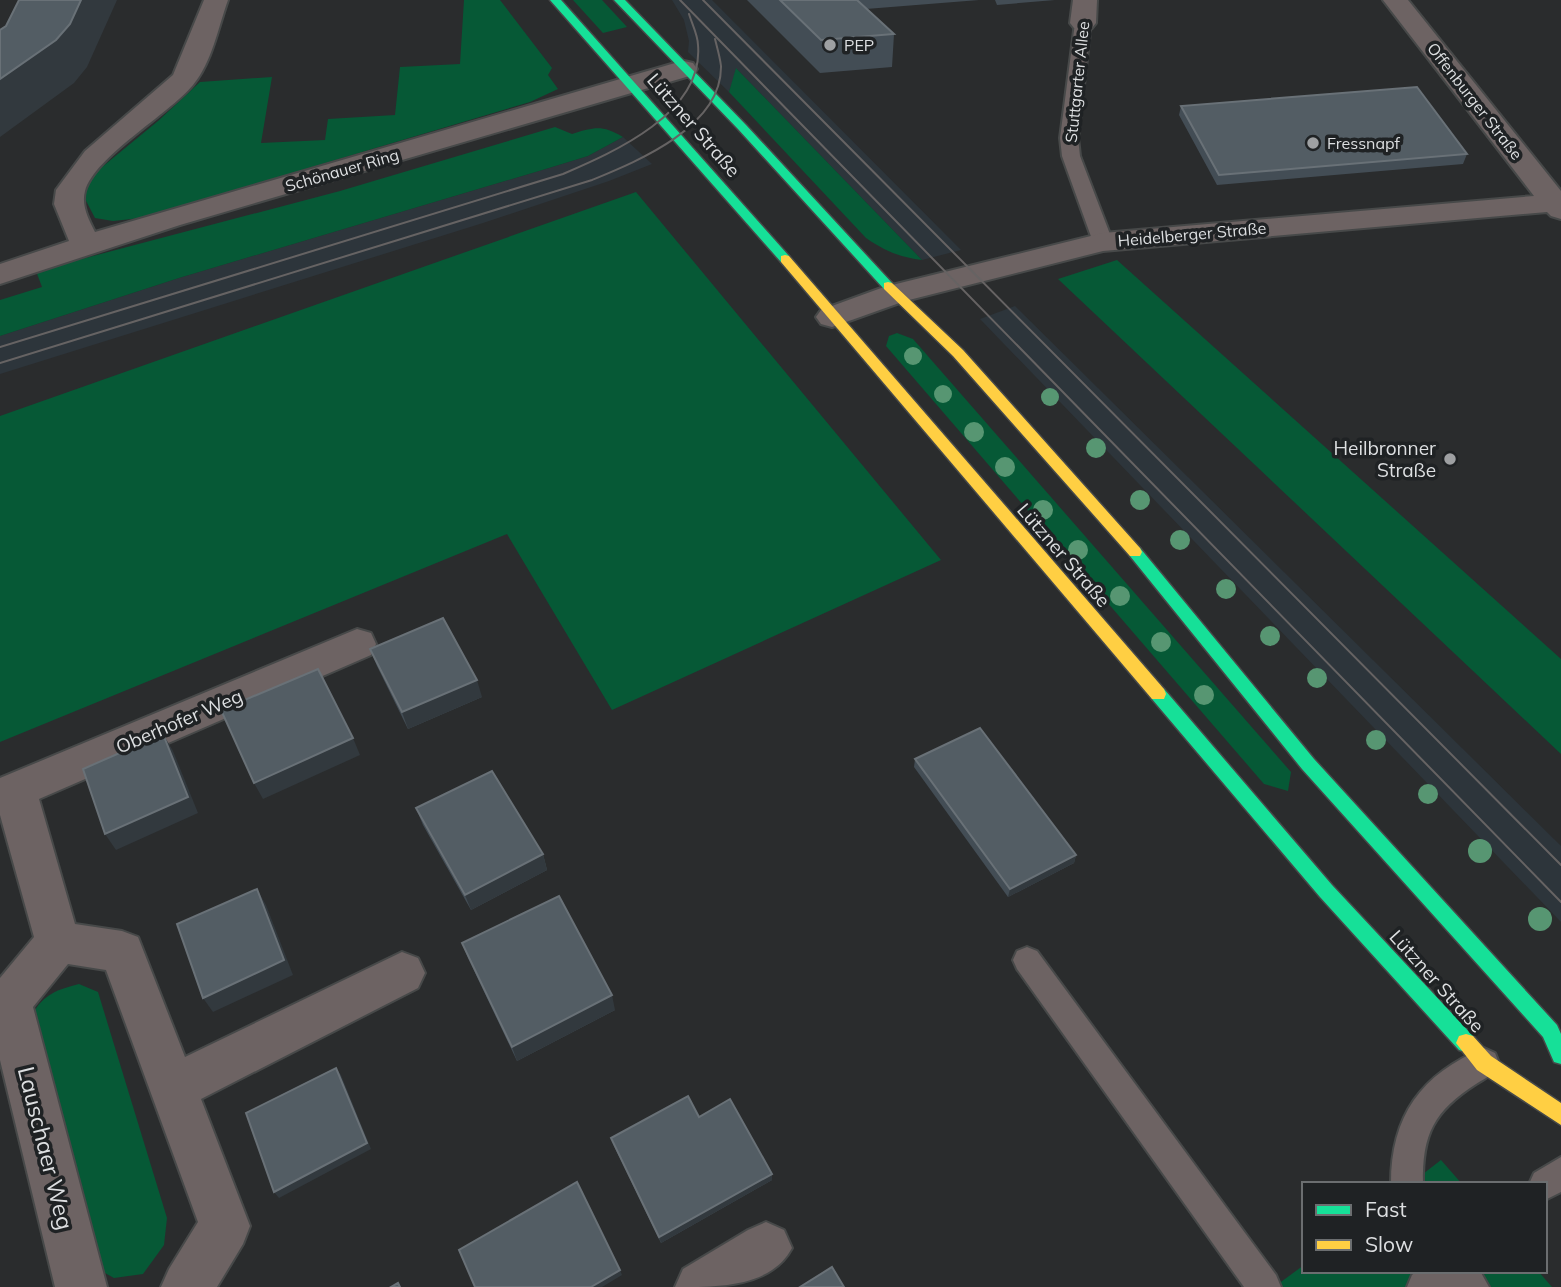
<svg xmlns="http://www.w3.org/2000/svg" width="1561" height="1287" font-family="Mulish,sans-serif">
  <style>
    .built { fill: #2d353b }
    .green { fill: #065936 }
    .lines { fill: none; stroke-linecap: round; stroke-linejoin: round }
    .lane-casing { stroke: #474949; stroke-width: 4 }
    .street-casing { stroke: #474949; stroke-width: 4 }
    .fast-casing { stroke: #474949; stroke-width: 3 }
    .slow-casing { stroke: #474949; stroke-width: 3 }
    .lane { fill: #6d6363; fill-rule: evenodd }
    .street { fill: #6d6363; fill-rule: evenodd }
    .fast { fill: #16e098; fill-rule: evenodd }
    .slow { fill: #ffcf43; fill-rule: evenodd }
    .tram { stroke: #666363; stroke-width: 2 }
    .tree { fill: #579672 }
    .wall { fill: #434d55 }
    .shaded-wall { fill: #32393e }
    .building { fill: #535d64; stroke: #697177; stroke-width: 2 }
    .poi-dot { fill: #9ea0a2; stroke: #1f2224; stroke-width: 2.5 }
    .labels { text-anchor: middle; dominant-baseline: central; stroke-width: 7; stroke-linejoin: round; paint-order: stroke }
    .far-poi-label { font-size: 16px; fill: #dddfe1; stroke: #1f2224; text-anchor: start }
    .far-street-label { font-size: 16px; fill: #dddfe1; stroke: #1f2224 }
    .street-label { font-size: 19px; fill: #dddfe1; stroke: #1f2224 }
    .poi-label { font-size: 19px; fill: #dddfe1; stroke: #1f2224; text-anchor: end }
    .near-street-label { font-size: 23px; fill: #dddfe1; stroke: #1f2224 }
  </style>
  <rect width="100%" height="100%" fill="#2a2c2d"/>
  <g class="built">
    <polygon points="672,0 712,0 961,250 922,260 737,69 729,92 688,52 689,41 684,20"/>
    <polygon points="623,137 652,164 609,181 483,223 0,374 0,336 179,278 549,168 588,156"/>
    <polygon points="1015,306 1561,846 1561,922 980,319"/>
  </g>
  <g class="green">
    <polygon points="464,0 500,0 552,68 548,75 558,89 530,102 141,218 113,221 95,218 84,197 86,184 96,172 158,121 200,82 272,77 261,143 325,140 328,119 395,115 400,67 460,64"/>
    <polygon points="573,0 602,0 627,27 603,33"/>
    <path d="M736,68l186,192c-23,-3 -37,-9 -56,-22l-137,-146z"/>
    <path d="M555,127l17,7c23,-7 30,-9 51,3l-35,19 -39,12 -370,110 -179,58v-36l42,-13 -6,-16 304,-80z"/>
    <polygon points="636,192 941,560 612,710 507,534 0,742 0,416"/>
    <polygon points="1117,260 1561,659 1561,754 1058,279"/>
    <polygon points="897,333 913,339 1291,772 1288,791 1264,784 886,346 889,336"/>
    <path d="M79,984l19,8 69,226 -3,27 -21,29 -29,4 -18,-10 -69,-244c13,-27 24,-33 52,-40z"/>
    <polygon points="1441,1160 1462,1184 1410,1184"/>
    <polygon points="1304,1265 1304,1271 1538,1271 1552,1287 1274,1287"/>
  </g>
  <g class="lines">
    <defs>
      <g id="lane">
        <polygon points="1083,18 1091,23 1078,138 1080,156 1113,242 1103,248 1093,242 1062,156 1060,138 1075,23"/>
        <polygon points="1027,947 1037,951 1276,1275 1281,1287 1244,1287 1017,969 1013,960 1017,951"/>
        <path d="M1484,1048l11,5 4,10c-5,12 -12,14 -23,21 -42,27 -54,50 -53,100h-32c0,-68 30,-110 93,-136z"/>
        <polygon points="1561,1157 1561,1192 1545,1200 1545,1184 1529,1184 1534,1173"/>
        <polygon points="1417,1271 1480,1271 1489,1287 1407,1287 1412,1275"/>
      </g>
      <g id="street">
        <path d="M204,0h24c-10,28 -16,62 -35,85 -25,30 -98,71 -108,106 -4,15 4,29 10,41l580,-169 9,-2 9,2 4,6 -4,6 -513,150 -180,59v-20l69,-23 -15,-37 2,-14 29,-39 88,-76z"/>
        <polygon points="1073,0 1097,0 1096,23 1092,28 1083,31 1074,28 1070,23"/>
        <polygon points="1383,0 1408,0 1561,191 1561,219 1551,216 1547,212 1103,251 905,301 832,327 821,324 816,317 821,310 884,287 1103,233 1534,196"/>
        <polygon points="357,629 371,633 376,644 371,655 39,799 75,924 122,931 138,937 185,1057 402,952 418,958 425,973 418,988 201,1099 250,1226 243,1244 217,1287 161,1287 169,1269 198,1222 106,970 68,964 33,1007 107,1287 55,1287 0,1060 0,978 34,937 0,815 0,778"/>
        <path d="M766,1222l18,8 8,18c-21,39 -72,39 -117,39l8,-18 65,-39z"/>
      </g>
      <g id="fast">
        <polygon points="550,0 561,0 789,256 789,262 781,262"/>
        <polygon points="614,0 625,0 746,125 892,283 892,289 884,289 738,129"/>
        <polygon points="1135,546 1140,548 1314,759 1557,1025 1561,1034 1561,1064 1554,1062 1543,1037 1302,769 1130,556 1128,552 1130,548"/>
        <polygon points="1158,687 1164,689 1332,885 1473,1036 1476,1043 1473,1050 1466,1052 1459,1050 1320,897 1152,699 1150,694 1152,689"/>
      </g>
      <g id="slow">
        <polygon points="785,255 789,256 1164,689 1166,694 1164,699 1152,699 781,262 781,256"/>
        <polygon points="888,282 892,283 963,350 1140,548 1142,552 1140,556 1130,556 953,356 884,289 884,283"/>
        <polygon points="1466,1034 1473,1036 1491,1056 1561,1103 1561,1125 1477,1070 1456,1043 1459,1036"/>
      </g>
    </defs>
    <use href="#lane" class="lane-casing"/>
    <use href="#street" class="street-casing"/>
    <use href="#fast" class="fast-casing"/>
    <use href="#slow" class="slow-casing"/>
    <use href="#lane" class="lane"/>
    <use href="#street" class="street"/>
    <use href="#fast" class="fast"/>
    <use href="#slow" class="slow"/>
    <g class="tram">
      <polyline points="680,0 1561,902"/>
      <polyline points="703,0 1561,865"/>
      <path d="M0,347l563,-173c51,-22 141,-61 135,-129 0,-10 -6,-21 -9,-31"/>
      <path d="M0,363l592,-183c46,-19 130,-53 129,-114 -1,-9 -4,-19 -6,-27"/>
    </g>
  </g>
  <g class="tree">
    <circle cx="913" cy="356" r="9"/>
    <circle cx="943" cy="394" r="9"/>
    <circle cx="1050" cy="397" r="9"/>
    <circle cx="974" cy="432" r="10"/>
    <circle cx="1096" cy="448" r="10"/>
    <circle cx="1005" cy="467" r="10"/>
    <circle cx="1140" cy="500" r="10"/>
    <circle cx="1043" cy="510" r="10"/>
    <circle cx="1180" cy="540" r="10"/>
    <circle cx="1078" cy="550" r="10"/>
    <circle cx="1226" cy="589" r="10"/>
    <circle cx="1120" cy="596" r="10"/>
    <circle cx="1270" cy="636" r="10"/>
    <circle cx="1161" cy="642" r="10"/>
    <circle cx="1317" cy="678" r="10"/>
    <circle cx="1204" cy="695" r="10"/>
    <circle cx="1376" cy="740" r="10"/>
    <circle cx="1428" cy="794" r="10"/>
    <circle cx="1480" cy="851" r="12"/>
    <circle cx="1540" cy="919" r="12"/>
  </g>
  <g class="wall">
    <polygon points="747,0 979,0 866,9 894,34 892,67 820,73"/>
    <polygon points="995,0 1055,0 997,5"/>
    <polygon points="1181,106 1467,154 1463,164 1217,185 1179,115"/>
    <polygon points="370,649 482,697 408,729 377,666"/>
    <polygon points="915,759 1076,855 1074,863 1008,897 914,767"/>
    <polygon points="416,808 543,854 547,870 471,910 423,825"/>
    <polygon points="462,943 615,1010 517,1061 468,958"/>
    <polygon points="699,1117 772,1174 772,1180 661,1243 613,1144 611,1138"/>
  </g>
  <g class="shaded-wall">
    <polygon points="81,0 117,0 87,67 74,83 0,137 0,79"/>
    <polygon points="477,680 482,697 408,729 402,712"/>
    <polygon points="163,734 173,751 198,813 116,850 105,834"/>
    <polygon points="353,738 360,755 263,799 254,783"/>
    <polygon points="543,854 547,870 471,910 465,895"/>
    <polygon points="1076,855 1074,863 1008,897 1010,889"/>
    <polygon points="257,889 266,905 293,975 213,1012 203,998"/>
    <polygon points="612,995 615,1010 517,1061 512,1047"/>
    <polygon points="336,1068 341,1075 371,1149 279,1198 274,1192"/>
    <polygon points="772,1174 772,1180 661,1243 659,1237"/>
    <polygon points="620,1270 622,1275 602,1287 591,1287"/>
  </g>
  <g class="building">
    <polygon points="19,0 81,0 70,24 56,40 0,79 0,30 6,26"/>
    <polygon points="780,0 857,0 894,34 821,40"/>
    <polygon points="1417,87 1467,154 1219,175 1181,106"/>
    <polygon points="443,618 477,680 402,712 370,649"/>
    <polygon points="318,669 353,738 254,783 221,710"/>
    <polygon points="980,728 1076,855 1010,889 915,759"/>
    <polygon points="163,734 188,797 105,834 83,769"/>
    <polygon points="492,771 543,854 465,895 416,808"/>
    <polygon points="257,889 284,960 203,998 177,924"/>
    <polygon points="559,896 612,995 512,1047 462,943"/>
    <polygon points="336,1068 367,1143 274,1192 246,1113"/>
    <polygon points="688,1096 699,1117 730,1099 772,1174 659,1237 611,1138"/>
    <polygon points="577,1182 620,1270 591,1287 475,1287 459,1250"/>
    <polygon points="832,1267 844,1287 800,1287"/>
    <polygon points="398,1283 400,1287 391,1287"/>
  </g>
  <g class="poi-dot">
    <circle cx="830" cy="45" r="7"/>
    <circle cx="1313" cy="143" r="7"/>
    <circle cx="1450" cy="459" r="7"/>
  </g>
  <g class="labels">
    <g class="far-poi-label">
      <text x="844" y="45">PEP</text>
      <text x="1327" y="143">Fressnapf</text>
    </g>
    <g class="far-street-label">
      <text transform="translate(1077 82) rotate(-84)">Stuttgarter Allee</text>
      <text transform="translate(1475 101) rotate(52)">Offenburger Straße</text>
      <text transform="translate(342 170) rotate(-16)">Schönauer Ring</text>
      <text transform="translate(1192 234) rotate(-5)">Heidelberger Straße</text>
    </g>
    <g class="street-label">
      <text transform="translate(694 125) rotate(49)">Lützner Straße</text>
      <text transform="translate(1064 555) rotate(49)">Lützner Straße</text>
      <text transform="translate(179 721) rotate(-23)">Oberhofer Weg</text>
      <text transform="translate(1437 981) rotate(48)">Lützner Straße</text>
    </g>
    <g class="poi-label">
      <text x="1436" y="448">Heilbronner<tspan x="1436" dy="22">Straße</tspan></text>
    </g>
    <g class="near-street-label">
      <text transform="translate(46 1148) rotate(76)">Lauschaer Weg</text>
    </g>
  </g>
  <rect x="1302" y="1182" width="245" height="91" fill="#1f2224" stroke="#6b6e70" stroke-width="2"/>
  <rect x="1316" y="1205" width="35" height="10" fill="#16e098" stroke="#6b6e70" stroke-width="2"/>
  <text x="1365" y="1217" font-size="21" fill="#dddfe1">Fast</text>
  <rect x="1316" y="1240" width="35" height="10" fill="#ffcf43" stroke="#6b6e70" stroke-width="2"/>
  <text x="1365" y="1252" font-size="21" fill="#dddfe1">Slow</text>
</svg>
